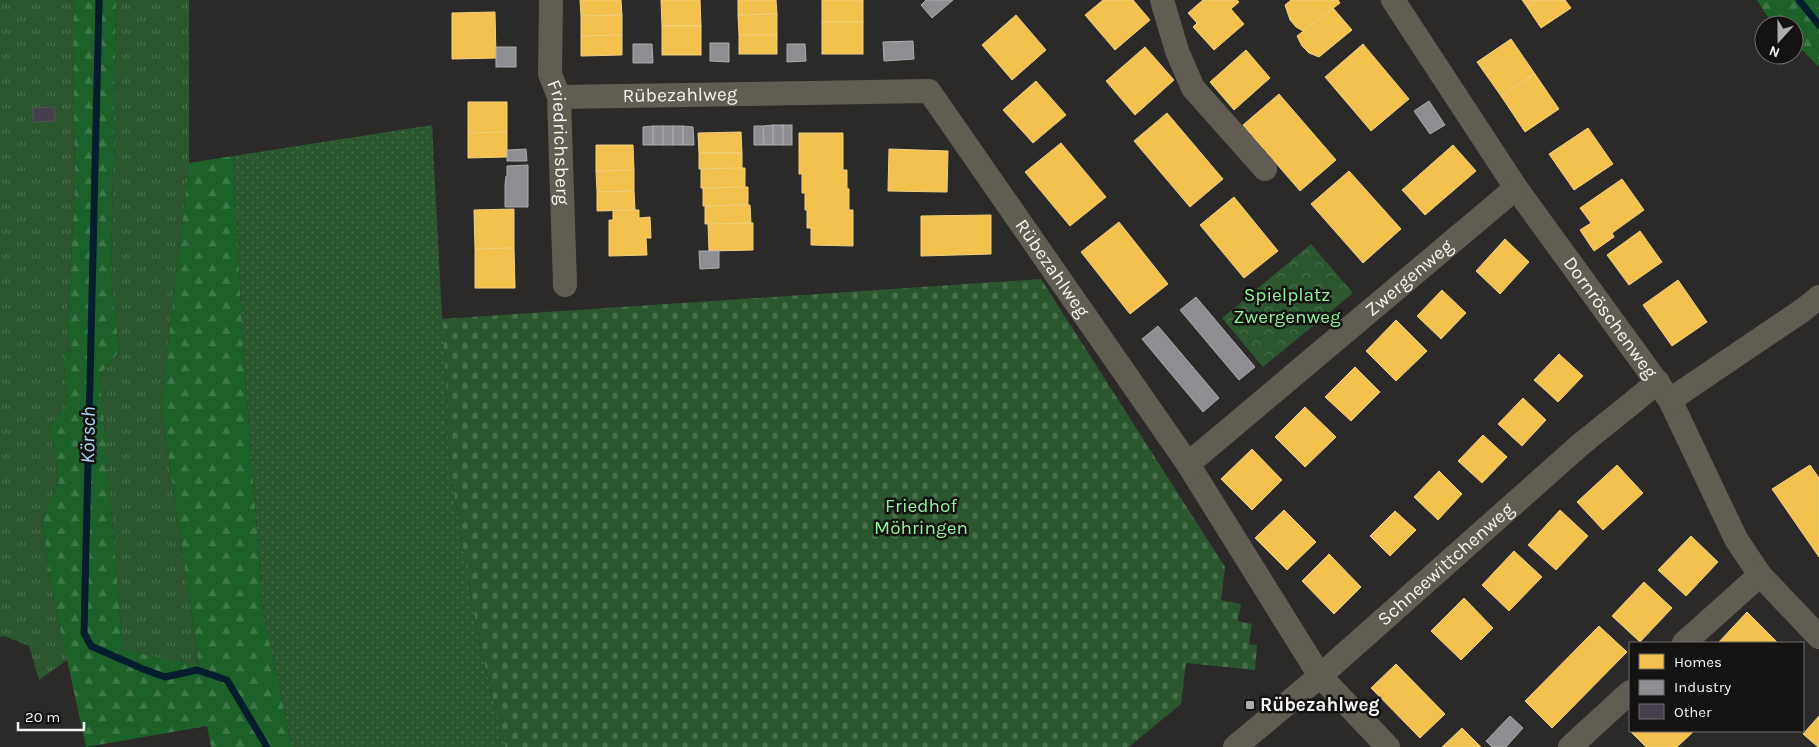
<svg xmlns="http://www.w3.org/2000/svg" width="1819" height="747" font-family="Karla,sans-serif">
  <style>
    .grass { fill: url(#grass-tufts) }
    .forest { fill: url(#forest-firs) }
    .cemetery { fill: url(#cemetery-stones) }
    .park { fill: url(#park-crowns) }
    .garden { fill: url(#garden-dots) }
    .homes { fill: #f2c14e; stroke: #f3d080 }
    .industry { fill: #8d8d92; stroke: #acacaf }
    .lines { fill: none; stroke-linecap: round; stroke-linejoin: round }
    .stream { stroke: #051e2e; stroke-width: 7 }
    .building { fill: #46404e; stroke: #555 }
    .minor { stroke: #625d53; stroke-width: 24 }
    .poi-dot { fill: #afadac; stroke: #141312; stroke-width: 2 }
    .labels { text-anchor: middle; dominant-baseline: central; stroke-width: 5; stroke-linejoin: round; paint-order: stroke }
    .street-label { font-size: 19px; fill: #f6f4f3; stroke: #141312 }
    .park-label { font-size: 19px; fill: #91f49b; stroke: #141312 }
    .poi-label { font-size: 19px; font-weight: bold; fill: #f6f4f3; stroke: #141312; text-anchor: start }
    .water-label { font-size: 20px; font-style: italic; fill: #add6f5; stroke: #141312 }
  </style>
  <defs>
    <pattern id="grass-tufts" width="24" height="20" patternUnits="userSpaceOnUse" patternTransform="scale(1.25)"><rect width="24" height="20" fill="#2b5630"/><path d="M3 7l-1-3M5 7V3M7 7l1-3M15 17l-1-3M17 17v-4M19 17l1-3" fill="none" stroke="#4a6f4e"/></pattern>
    <pattern id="forest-firs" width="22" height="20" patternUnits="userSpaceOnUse" patternTransform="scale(1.25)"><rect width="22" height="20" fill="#1d612a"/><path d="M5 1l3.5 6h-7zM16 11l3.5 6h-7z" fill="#3e7849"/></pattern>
    <pattern id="cemetery-stones" width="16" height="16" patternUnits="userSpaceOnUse" patternTransform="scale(1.25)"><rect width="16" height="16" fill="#2b5630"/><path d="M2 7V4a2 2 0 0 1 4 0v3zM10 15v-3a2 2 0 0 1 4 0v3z" fill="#4a6f4e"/></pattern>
    <pattern id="park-crowns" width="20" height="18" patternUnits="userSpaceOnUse" patternTransform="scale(1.25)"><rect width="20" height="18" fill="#2b5630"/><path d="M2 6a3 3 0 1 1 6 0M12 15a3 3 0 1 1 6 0" fill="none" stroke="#4a6f4e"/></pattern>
    <pattern id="garden-dots" width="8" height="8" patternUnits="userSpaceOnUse" patternTransform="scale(1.25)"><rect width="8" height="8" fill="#2b5630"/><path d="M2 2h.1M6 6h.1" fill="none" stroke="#4a6f4e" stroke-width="1.8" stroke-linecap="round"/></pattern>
  </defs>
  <rect width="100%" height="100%" fill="#2b2a29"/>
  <g class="grass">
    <polygon points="0,0 74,0 73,33 75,184 67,335 72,350 63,353 68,401 50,427 59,481 42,518 51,586 67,660 39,680 29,646 4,636 0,637"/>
    <polygon points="116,0 189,0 189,163 161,406 199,667 123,651 100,375 119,351 111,275"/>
  </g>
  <g class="forest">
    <polygon points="74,0 116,0 111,275 119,351 100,375 123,650 199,666 161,406 189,163 233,156 244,359 263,611 292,747 211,747 207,726 86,747 51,586 42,518 59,481 50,427 68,401 63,353 72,350 67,335 75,184 73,33"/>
    <polygon points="1757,0 1819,0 1819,67 1794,42 1794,25 1777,25 1767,16"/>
  </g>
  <polygon class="cemetery" points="1041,279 1225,567 1221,600 1241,604 1238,621 1252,624 1249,644 1257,645 1255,670 1186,663 1181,704 1129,747 505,747 478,638 450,470 442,319"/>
  <polygon class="park" points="1311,244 1353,293 1263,367 1222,318"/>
  <polygon class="garden" points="432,125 450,470 478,638 505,747 292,747 263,611 244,359 233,156"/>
  <g class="homes">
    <polygon points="580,0 621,0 622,15 581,16"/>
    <polygon points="661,0 700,0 701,26 662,26"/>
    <polygon points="738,0 776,0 777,14 738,15"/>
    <rect x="822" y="0" width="41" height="22"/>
    <polygon points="1103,0 1133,0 1150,20 1115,50 1085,15"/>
    <polygon points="1203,0 1237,0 1239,2 1231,9 1244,24 1214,50 1193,27 1197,23 1188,13"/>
    <polygon points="1291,0 1338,0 1340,3 1303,31 1296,27 1290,20 1285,5"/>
    <polygon points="1522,0 1537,0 1527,7"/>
    <polygon points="1537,0 1565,0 1571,8 1541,28 1527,7"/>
    <polygon points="1333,8 1352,30 1319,57 1309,53 1302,46 1297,36"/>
    <polygon points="495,12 496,58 452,59 452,13"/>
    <polygon points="777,14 777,35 739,35 738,15"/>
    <polygon points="622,15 622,35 581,36 581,16"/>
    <polygon points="1016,15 1046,50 1012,80 982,45"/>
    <rect x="822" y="22" width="41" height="32"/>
    <rect x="662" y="26" width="39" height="29"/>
    <polygon points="622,35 622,55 581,56 581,36"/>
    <rect x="739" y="35" width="38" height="19"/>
    <polygon points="1511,39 1535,74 1501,96 1477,62"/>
    <polygon points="1363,44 1409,99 1371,131 1325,77"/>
    <polygon points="1145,47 1174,80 1135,115 1106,81"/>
    <polygon points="1246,50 1270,78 1234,110 1210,82"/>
    <polygon points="1535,74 1559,109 1525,132 1501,96"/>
    <polygon points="1036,81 1066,115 1033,143 1003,110"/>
    <polygon points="1279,94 1336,160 1300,191 1243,125"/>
    <polygon points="468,102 507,102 507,132 468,133"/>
    <polygon points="1167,113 1223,179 1190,207 1134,141"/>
    <polygon points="1588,128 1613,164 1574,190 1549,154"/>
    <polygon points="507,132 507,157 468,158 468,133"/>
    <polygon points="741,132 742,153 699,153 698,133"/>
    <polygon points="799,133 843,133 843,170 847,170 847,188 849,189 849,210 853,210 853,246 811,245 811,228 807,228 807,210 805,210 805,193 802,193 802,174 799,174"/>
    <polygon points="1061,143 1106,197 1070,226 1025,172"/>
    <polygon points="596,145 633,145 634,170 596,171"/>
    <polygon points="1453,145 1476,171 1425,215 1402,190"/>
    <polygon points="889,149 948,151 947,192 888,191"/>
    <polygon points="699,153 742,153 742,168 699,169"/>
    <polygon points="742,168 745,168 745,187 701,188 701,169"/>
    <polygon points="634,170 634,191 597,192 596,171"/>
    <polygon points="1349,171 1401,229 1363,263 1311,204"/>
    <polygon points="1622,179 1644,210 1612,233 1614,237 1594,251 1580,230 1591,223 1580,208"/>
    <polygon points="745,187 748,187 748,205 703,206 703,188"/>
    <polygon points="634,191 635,210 597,211 597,192"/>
    <polygon points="1234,197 1278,251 1244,278 1200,225"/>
    <polygon points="748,205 750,205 751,223 705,224 705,206"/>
    <polygon points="514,209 514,248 475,249 474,210"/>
    <polygon points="613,210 639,210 639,218 650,217 651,238 646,238 647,255 609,256 609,220 613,220"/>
    <polygon points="991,215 991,254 921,256 921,216"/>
    <polygon points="1119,222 1168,284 1130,314 1081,252"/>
    <polygon points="751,223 753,223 753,250 709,251 708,224"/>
    <polygon points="1640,231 1662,262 1629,285 1607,255"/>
    <polygon points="1505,239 1529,262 1500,294 1476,271"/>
    <polygon points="514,248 515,288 475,288 475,249"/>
    <polygon points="1678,280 1707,322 1672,346 1643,305"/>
    <polygon points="1442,290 1466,313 1441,339 1417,316"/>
    <polygon points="1396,320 1427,351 1396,381 1366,351"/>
    <polygon points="1559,354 1583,376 1558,402 1534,380"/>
    <polygon points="1355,367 1380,392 1351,421 1325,397"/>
    <polygon points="1523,398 1546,420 1522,446 1498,424"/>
    <polygon points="1305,407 1336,437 1305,467 1275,437"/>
    <polygon points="1483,435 1507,457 1482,483 1458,461"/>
    <polygon points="1252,449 1282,480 1252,510 1221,479"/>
    <polygon points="1617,465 1643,493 1603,530 1577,502"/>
    <polygon points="1810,465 1819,478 1819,557 1772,489"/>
    <polygon points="1439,471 1462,494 1438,520 1414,497"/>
    <polygon points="1284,510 1316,542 1287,570 1255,538"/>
    <polygon points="1560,510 1588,536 1556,570 1528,545"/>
    <polygon points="1395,511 1416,530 1390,556 1370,536"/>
    <polygon points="1691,536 1718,562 1686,596 1658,570"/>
    <polygon points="1514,551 1542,577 1509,611 1482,585"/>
    <polygon points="1329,554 1361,587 1334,614 1302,581"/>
    <polygon points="1644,582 1672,608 1640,642 1612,616"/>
    <polygon points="1464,598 1493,628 1461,660 1431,631"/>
    <polygon points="1747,612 1778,643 1718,643"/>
    <polygon points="1599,626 1627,652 1552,728 1525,701"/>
    <polygon points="1396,664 1445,714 1420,738 1371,688"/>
    <polygon points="1819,716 1819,747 1818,747 1803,734"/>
    <polygon points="1462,728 1481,747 1442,747"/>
    <polygon points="1630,729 1630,731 1694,731 1677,747 1646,747 1629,730"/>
  </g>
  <g class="industry">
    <polygon points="926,0 953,0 932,18 921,5"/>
    <polygon points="913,41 914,59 884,61 883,42"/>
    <polygon points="710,43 729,43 729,62 710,61"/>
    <polygon points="633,44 652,44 653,63 633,63"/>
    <polygon points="787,44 805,44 806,61 787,62"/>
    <rect x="496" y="47" width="20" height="20"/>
    <polygon points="1429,101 1445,125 1430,134 1414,111"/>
    <rect x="773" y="125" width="10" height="20"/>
    <polygon points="773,125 773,145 764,145 763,126"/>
    <rect x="783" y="125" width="9" height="20"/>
    <rect x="653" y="126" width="10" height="19"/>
    <polygon points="653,126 653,145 643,145 643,127"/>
    <rect x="663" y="126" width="10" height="19"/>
    <rect x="673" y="126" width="10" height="19"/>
    <polygon points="683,126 693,127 694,145 683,145"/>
    <polygon points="754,126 763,126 764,145 754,145"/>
    <polygon points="526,149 527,161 507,161 507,150"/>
    <polygon points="528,165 528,207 505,207 505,185 506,176 507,176 507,166"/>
    <polygon points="699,251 719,251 719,268 700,269"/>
    <polygon points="1196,297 1255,367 1239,380 1180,310"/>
    <polygon points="1158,326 1219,398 1203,412 1142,339"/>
    <polygon points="1510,716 1523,728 1506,747 1492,747 1486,741"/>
  </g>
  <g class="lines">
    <g class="stream">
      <polyline points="99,0 84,633 91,646 143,669 165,677 197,670 227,680 267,747"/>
      <polyline points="1799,0 1819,25"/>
    </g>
  </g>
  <polygon class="building" points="54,107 55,121 33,122 33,108"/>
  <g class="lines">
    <g class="minor">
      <path id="s1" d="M551,0l-1,74 9,23 6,188"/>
      <polyline points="1162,0 1177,51 1193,88 1265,169"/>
      <path id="s2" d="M1393,0l123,188 154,212 66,139 24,36 59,62"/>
      <path id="s3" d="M559,97l370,-6 259,373 132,212 68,71"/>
      <polyline points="1670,400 1803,310 1819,297"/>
      <path id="s4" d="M1188,464l328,-276"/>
      <polyline points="1684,643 1760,575"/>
      <path id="s5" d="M1235,747l85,-71 260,-231 78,-63"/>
      <polyline points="1570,747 1630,692"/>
    </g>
  </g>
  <rect class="poi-dot" x="1245" y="700" width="10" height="10" rx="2.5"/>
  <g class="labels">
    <g class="street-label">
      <text stroke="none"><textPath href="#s3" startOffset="121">Rübezahlweg</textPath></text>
      <text stroke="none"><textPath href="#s1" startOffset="144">Friedrichsberg</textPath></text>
      <text stroke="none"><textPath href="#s3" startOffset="586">Rübezahlweg</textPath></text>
      <text stroke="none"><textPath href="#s4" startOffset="289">Zwergenweg</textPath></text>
      <text stroke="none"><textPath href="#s2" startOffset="385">Dornröschenweg</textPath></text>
      <text stroke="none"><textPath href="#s5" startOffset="279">Schneewittchenweg</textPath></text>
    </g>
    <g class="park-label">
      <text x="1287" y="295">Spielplatz<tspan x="1287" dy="22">Zwergenweg</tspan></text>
      <text x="921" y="506">Friedhof<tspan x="921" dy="22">Möhringen</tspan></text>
    </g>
    <g class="poi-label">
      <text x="1260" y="705">Rübezahlweg</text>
    </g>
    <g class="water-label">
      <text transform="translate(88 435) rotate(-89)">Körsch</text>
    </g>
  </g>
  <rect x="1629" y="642" width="175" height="90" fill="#141312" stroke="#6e6d6c"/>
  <rect x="1639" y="654" width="25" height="15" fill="#f2c14e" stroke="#6e6d6c"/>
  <text x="1674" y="667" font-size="15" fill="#f6f4f3">Homes</text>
  <rect x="1639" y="680" width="25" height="15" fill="#8d8d92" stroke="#6e6d6c"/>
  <text x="1674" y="692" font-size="15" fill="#f6f4f3">Industry</text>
  <rect x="1639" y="704" width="25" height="15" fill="#46404e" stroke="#6e6d6c"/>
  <text x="1674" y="717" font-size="15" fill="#f6f4f3">Other</text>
  <g transform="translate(1779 40) rotate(201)"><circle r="24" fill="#141312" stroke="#6e6d6c"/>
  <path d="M0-4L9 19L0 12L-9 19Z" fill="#afadac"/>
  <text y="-8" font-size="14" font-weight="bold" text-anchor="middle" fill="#f6f4f3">N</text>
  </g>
  <path d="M18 722v8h66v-8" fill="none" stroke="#f6f4f3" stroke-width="2.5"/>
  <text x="25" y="722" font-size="15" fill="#f6f4f3" stroke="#141312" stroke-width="4" paint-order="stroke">20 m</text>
</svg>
